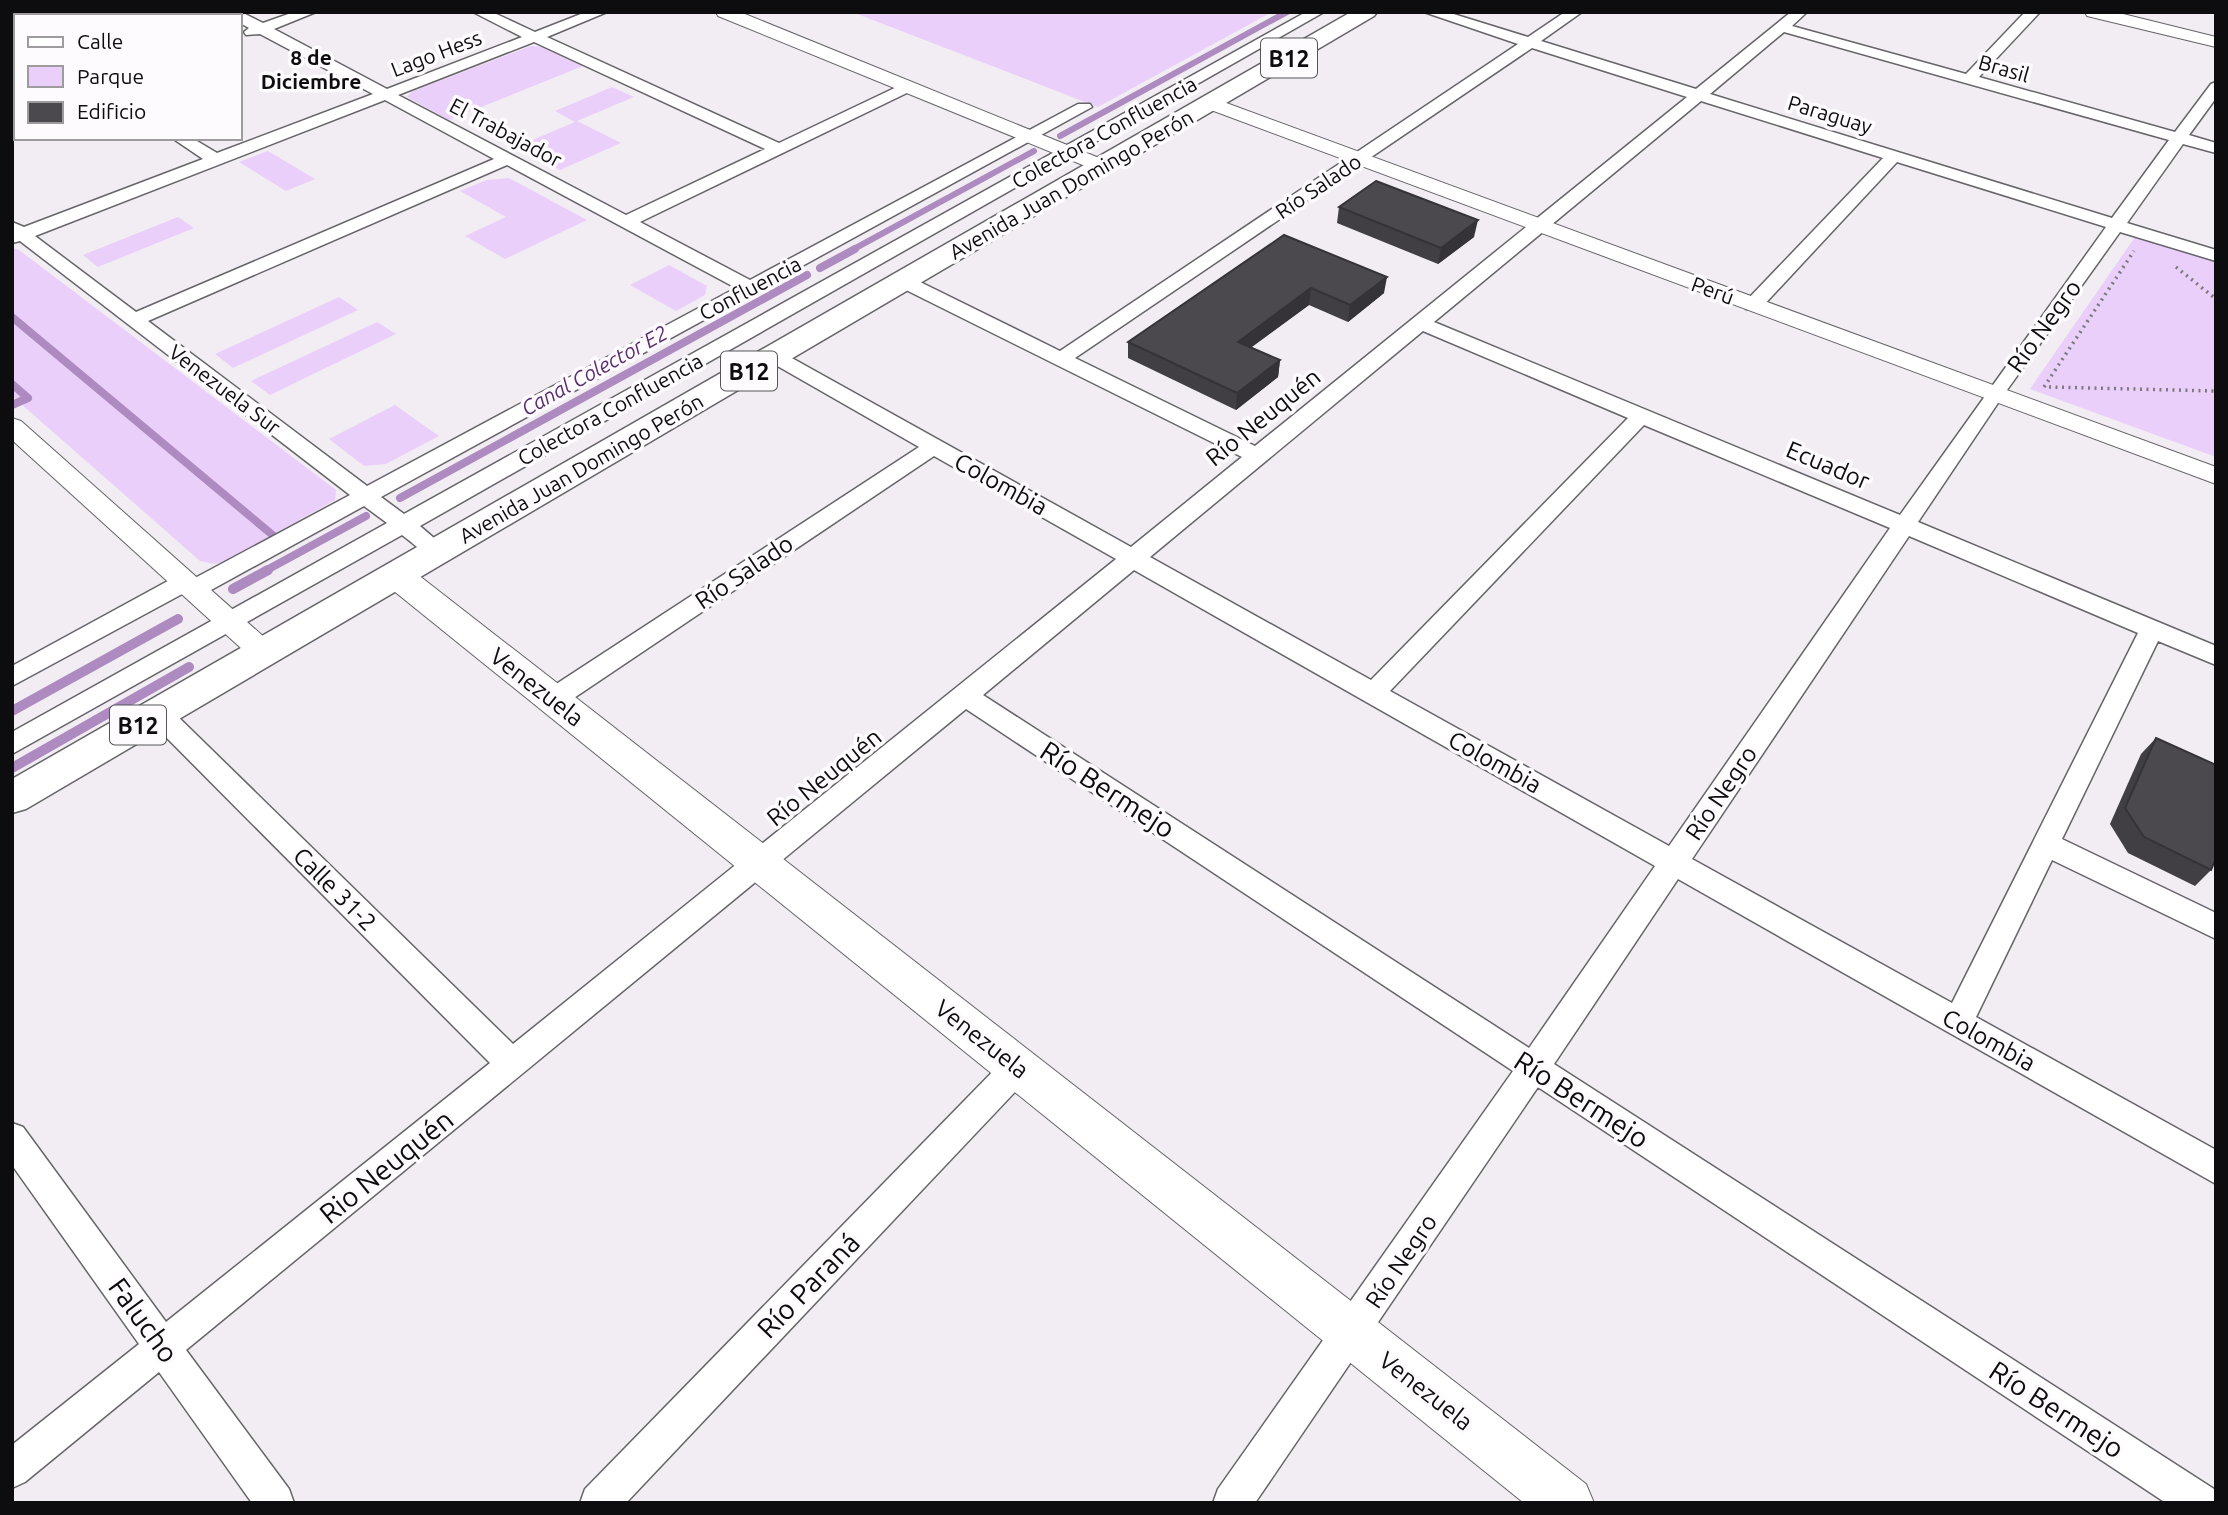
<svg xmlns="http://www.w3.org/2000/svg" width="2228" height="1515" font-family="Ubuntu,sans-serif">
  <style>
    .green { fill: #ebcffb }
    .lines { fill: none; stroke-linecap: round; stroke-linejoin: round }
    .stream-far2 { stroke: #ad8abf; stroke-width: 6 }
    .stream-far1 { stroke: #ad8abf; stroke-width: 8 }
    .stream { stroke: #ad8abf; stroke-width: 10 }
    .minor-casing { stroke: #676469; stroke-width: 3 }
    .tertiary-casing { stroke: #676469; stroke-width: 2 }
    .secondary-casing { stroke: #676469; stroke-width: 2 }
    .primary-casing { stroke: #676469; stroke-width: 3 }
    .path { stroke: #7c7a7e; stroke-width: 3.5; stroke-dasharray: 2 4.5; stroke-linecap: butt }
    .minor { fill: #fff; fill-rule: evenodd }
    .tertiary { fill: #fff; fill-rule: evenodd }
    .secondary { fill: #fff; fill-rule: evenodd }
    .primary { fill: #fff; fill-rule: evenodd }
    .wall { fill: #413f43 }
    .shaded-wall { fill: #353337 }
    .building { fill: #4c494e; stroke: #353337; stroke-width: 2 }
    .labels { text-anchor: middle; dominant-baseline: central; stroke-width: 7; stroke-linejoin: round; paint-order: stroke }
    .far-street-label { font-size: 21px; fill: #0d0c0e; stroke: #fefbff }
    .far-neighbourhood-label { font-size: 21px; font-weight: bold; fill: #0d0c0e; stroke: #fefbff }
    .far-water-label { font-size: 21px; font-style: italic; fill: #592d6e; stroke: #fefbff }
    .shield { fill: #fefbff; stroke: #555456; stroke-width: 2 }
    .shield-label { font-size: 23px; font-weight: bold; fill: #0d0c0e }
    .street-label { font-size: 24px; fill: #0d0c0e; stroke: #fefbff }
    .near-street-label { font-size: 28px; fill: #0d0c0e; stroke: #fefbff }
  </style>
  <rect width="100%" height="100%" fill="#f1edf3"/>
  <g class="green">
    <polygon points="852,12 1272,12 1098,107"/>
    <polygon points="531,46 542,47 583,66 449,120 407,97 413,91"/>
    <polygon points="612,87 634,97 577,121 621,143 560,170 516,147 575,122 555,111"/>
    <polygon points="268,151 315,179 286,191 239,162"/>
    <polygon points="509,178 587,220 505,259 465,236 506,217 460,191 487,180"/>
    <polygon points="178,217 194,228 98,267 83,255"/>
    <polygon points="2137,234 2216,259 2216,457 2030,389"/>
    <polygon points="13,248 19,250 336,490 335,500 226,561 214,564 200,561 12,396"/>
    <polygon points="669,265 707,286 705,295 676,311 630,285"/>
    <polygon points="339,297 358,310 233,368 215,354"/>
    <polygon points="377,322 396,334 270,395 251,381"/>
    <polygon points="395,405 439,436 386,464 364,466 329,439"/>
  </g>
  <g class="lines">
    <g class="stream-far2">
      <polyline points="1060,136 1287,12"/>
      <polyline points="852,250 1034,151"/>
    </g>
    <g class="stream-far1">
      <polyline points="820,268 855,249"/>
      <polyline points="12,317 275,537"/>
      <polyline points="12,384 28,398 12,405"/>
      <polyline points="400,498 807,275"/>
      <polyline points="265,571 366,516"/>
    </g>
    <g class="stream">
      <polyline points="233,589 268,570"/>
      <polyline points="12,711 178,619"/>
      <polyline points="12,768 189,667"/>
    </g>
    <defs>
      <g id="minor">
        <polygon points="111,12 132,12 128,16 107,16"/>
        <path d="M294,12h22l-42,17 113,60 135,-52 -49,-25h19l43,20 51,-20h21l-60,25 232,106 124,-59h10l3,3 -3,3 -273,132 110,58 328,-176h12l2,3 -711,390 23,17 902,-502h18l-904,514 29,25 -3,5c-17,5 -30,-11 -44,-21l-390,219v-22l375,-209 -23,-17 -162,89 -8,2 -10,-4 -172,93v-20l165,-90 8,-2 10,4 155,-83 -330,-254 -8,2v-21l12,5 179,-68 -31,-21h20l25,15 156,-59 -113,-60 -14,1 -2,-3 5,-4 -9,-5v-7h-6l11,-2 18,9zM534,42l231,107 -139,66 -228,-120zM385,100l109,59 -358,153 -101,-76zM507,165l229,123 -369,198 -219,-165z"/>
        <path d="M1424,12h23l81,25 37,-25h17l-41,29 155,48 95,-77h16l-15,14 174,48 59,-62h15l-61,65 196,55 36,-48 5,-2v16l-27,37 27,8v10l-33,-9 -56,79 89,27v11l-96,-29 -118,165 -84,125 298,124v19l-58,-24 -96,198 154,74v26l-164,-79 -76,157 240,133v34l-538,-305 -124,185 660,425 2,14h-50l-628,-416 -283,416h-42l5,-14 295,-418 -547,-362 -780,641 103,139 5,14h-42l-93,-131 -134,110 -13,6v-43l127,-101 -127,-179v-42l11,4 143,195 324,-259 -341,-343 -4,-7 4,-7 9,-3 9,3 346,338 603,-485 -182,-103 -372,250 -9,2 -9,-2 -4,-7 4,-7 375,-245 -152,-87 -3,-4 3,-4h14l350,195 111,-90 -346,-172 -2,-4 2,-4h14l150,74 458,-307zM1784,32l385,108 -57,78 -402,-124zM1532,48l155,49 -432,349 -180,-88zM1701,101l182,57 -137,143 -2,4 2,4h14l137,-147 209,65 -206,288 -466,-193zM1423,331l205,87 -257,262 -221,-123zM1644,425l246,103 -221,318 -279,-155zM1909,536l229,97 -186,370 -260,-144zM1134,570l521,296 -126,182 -546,-353z"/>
        <rect x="12" y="43" width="4" height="9"/>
        <polygon points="16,107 16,117 12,118 12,108"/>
        <polygon points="1018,1053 1029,1057 1034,1067 1029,1077 626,1503 580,1503 585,1489 1007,1057"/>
      </g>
      <g id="tertiary">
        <polygon points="716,12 740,12 1109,162 1112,166 1109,170 1095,170 718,16"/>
        <polygon points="2085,12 2115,12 2216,37 2216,47 2087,16"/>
        <polygon points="1210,97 2216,467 2216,484 1203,107 1201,103"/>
        <polygon points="12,418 21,421 273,645 278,652 273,659 263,663 253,659 12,440"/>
      </g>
      <polygon id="secondary" points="396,564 408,567 1586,1484 1594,1503 1524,1503 384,583 380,575 384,567"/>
      <polygon id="primary" points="1351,12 1377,12 1374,16 26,809 12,813 12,779"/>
    </defs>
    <use href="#minor" class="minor-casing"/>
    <use href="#tertiary" class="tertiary-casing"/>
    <use href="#secondary" class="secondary-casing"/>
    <use href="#primary" class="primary-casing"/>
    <g class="path">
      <polyline points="2176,267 2216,299"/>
      <polyline points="2044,387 2134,251"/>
      <polyline points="2049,387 2216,391"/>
    </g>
    <use href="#minor" class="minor"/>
    <use href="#tertiary" class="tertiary"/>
    <use href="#secondary" class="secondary"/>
    <use href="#primary" class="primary"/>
  </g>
  <g class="wall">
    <polygon points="1339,207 1474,237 1438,264 1337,223"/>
    <polygon points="1284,235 1384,293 1348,322 1309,305 1251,347 1280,360 1278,377 1236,410 1128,358 1128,342"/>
    <polygon points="2156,738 2211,870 2195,886 2128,853 2110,824 2141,754"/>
  </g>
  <g class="shaded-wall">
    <polygon points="1478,220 1474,237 1438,264 1441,248"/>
    <polygon points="1387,277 1384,293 1348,322 1350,305"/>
    <polygon points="1311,288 1309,305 1237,358 1238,342"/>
    <polygon points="1280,360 1278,377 1236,410 1237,393"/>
  </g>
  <g class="building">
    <polygon points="1376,181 1478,220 1441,248 1339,207"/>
    <polygon points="1284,235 1387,277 1350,305 1311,288 1238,342 1280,360 1237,393 1128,342"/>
    <polygon points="2156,738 2216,765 2216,858 2211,870 2144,837 2125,808"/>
  </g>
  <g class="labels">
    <g class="far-street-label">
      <text transform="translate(436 53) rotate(-21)">Lago Hess</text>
      <text transform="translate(2004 68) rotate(16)">Brasil</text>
      <text transform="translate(1830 114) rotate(17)">Paraguay</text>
      <text transform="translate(506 132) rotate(28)">El Trabajador</text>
      <text transform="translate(1104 132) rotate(-29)">Colectora Confluencia</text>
      <text transform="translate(1071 184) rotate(-30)">Avenida Juan Domingo Perón</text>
      <text transform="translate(1318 186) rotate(-34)">Río Salado</text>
      <text transform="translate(750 288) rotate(-28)">Confluencia</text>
      <text transform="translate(1713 290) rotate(20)">Perú</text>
      <text transform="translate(225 389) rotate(37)">Venezuela Sur</text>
      <text transform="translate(610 409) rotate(-29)">Colectora Confluencia</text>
      <text transform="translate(581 468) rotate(-30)">Avenida Juan Domingo Perón</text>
    </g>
    <g class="far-neighbourhood-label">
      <text x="311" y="57">8 de<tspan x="311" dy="24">Diciembre</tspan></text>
    </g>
    <g class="far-water-label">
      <text transform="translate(594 370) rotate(-29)">Canal Colector E2</text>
    </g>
    <g class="shield">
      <rect x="1261" y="38.5" width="56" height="39" rx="5"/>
      <rect x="721" y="351.5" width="56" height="39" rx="5"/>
      <rect x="110" y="705.5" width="56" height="39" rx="5"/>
    </g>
    <g class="shield-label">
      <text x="1289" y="58">B12</text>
      <text x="749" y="371">B12</text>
      <text x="138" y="725">B12</text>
    </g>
    <g class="street-label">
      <text transform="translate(2044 326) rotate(-54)">Río Negro</text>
      <text transform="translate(1263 417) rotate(-39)">Río Neuquén</text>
      <text transform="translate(1828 465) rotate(23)">Ecuador</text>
      <text transform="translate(1001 484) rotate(29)">Colombia</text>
      <text transform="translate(744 572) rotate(-34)">Río Salado</text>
      <text transform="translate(537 687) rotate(38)">Venezuela</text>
      <text transform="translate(1495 762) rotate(29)">Colombia</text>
      <text transform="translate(824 777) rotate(-39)">Río Neuquén</text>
      <text transform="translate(1721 793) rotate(-56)">Río Negro</text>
      <text transform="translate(335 889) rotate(45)">Calle 31-2</text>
      <text transform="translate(982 1039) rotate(38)">Venezuela</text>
      <text transform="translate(1989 1040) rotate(29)">Colombia</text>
      <text transform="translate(1401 1261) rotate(-56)">Río Negro</text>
      <text transform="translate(1426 1391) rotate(38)">Venezuela</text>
    </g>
    <g class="near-street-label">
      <text transform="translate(1108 789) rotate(33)">Río Bermejo</text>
      <text transform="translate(1582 1099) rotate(33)">Río Bermejo</text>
      <text transform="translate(386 1166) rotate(-39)">Rio Neuquén</text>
      <text transform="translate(808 1285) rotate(-46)">Río Paraná</text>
      <text transform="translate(144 1320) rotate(54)">Falucho</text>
      <text transform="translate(2057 1409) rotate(33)">Río Bermejo</text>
    </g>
  </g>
  <rect width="2228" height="1515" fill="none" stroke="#0d0c0e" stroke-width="28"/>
  <rect x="14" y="14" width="228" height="126" fill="#fefbff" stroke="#9e9b9f" stroke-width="2"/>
  <rect x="28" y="37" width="35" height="10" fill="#ffffff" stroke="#9e9b9f" stroke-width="2"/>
  <text x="77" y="49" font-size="21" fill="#0d0c0e">Calle</text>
  <rect x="28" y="66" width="35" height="21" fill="#ebcffb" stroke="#9e9b9f" stroke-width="2"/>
  <text x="77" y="84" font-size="21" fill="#0d0c0e">Parque</text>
  <rect x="28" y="102" width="35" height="21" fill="#4c494e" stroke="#9e9b9f" stroke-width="2"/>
  <text x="77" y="119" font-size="21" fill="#0d0c0e">Edificio</text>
</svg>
